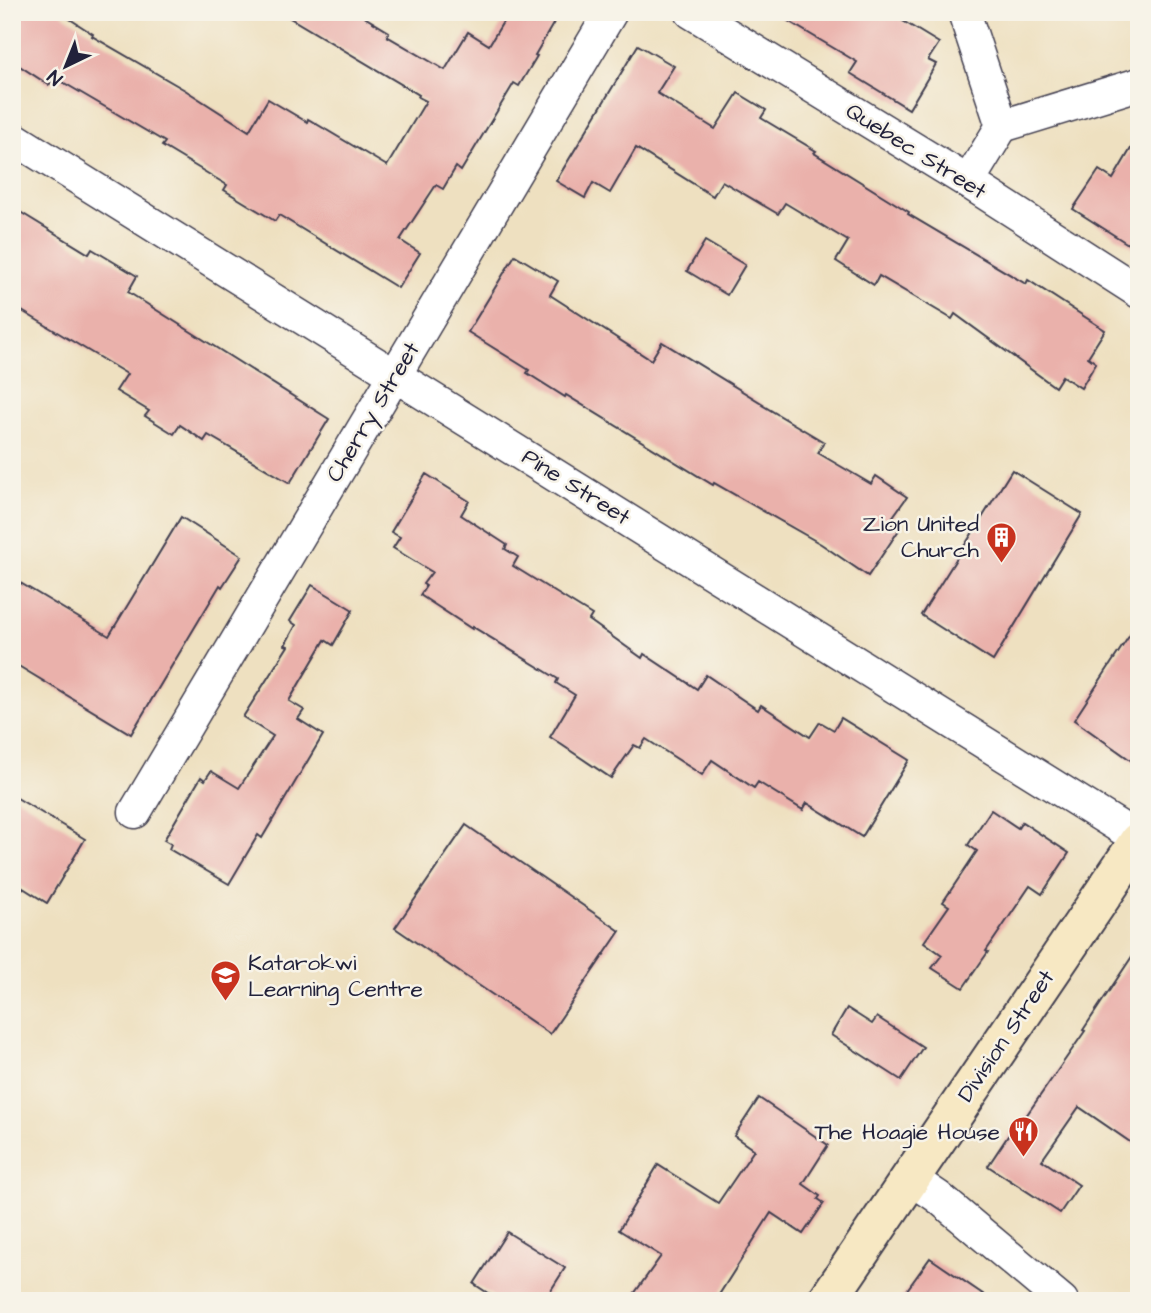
<svg xmlns="http://www.w3.org/2000/svg" width="1151" height="1313" font-family="'Architects Daughter',sans-serif">
  <style>
    .building { fill: #eab1ab }
    .lines { fill: none; stroke-linecap: round; stroke-linejoin: round }
    .street-casing { stroke: #413e4f; stroke-width: 35 }
    .secondary-casing { stroke: #413e4f; stroke-width: 42 }
    .street { stroke: #fff; stroke-width: 32 }
    .secondary { stroke: #f7e8c3; stroke-width: 38 }
    .labels { text-anchor: middle; dominant-baseline: central; stroke-width: 5; stroke-linejoin: round; paint-order: stroke }
    .street-label { font-size: 23px; fill: #22223b; stroke: #f7f3e8 }
    .poi-label { font-size: 23px; fill: #22223b; stroke: #f7f3e8; text-anchor: end }
  </style>
  <rect width="100%" height="100%" fill="#f7f3e8"/>
  <filter id="ink" filterUnits="userSpaceOnUse"><feTurbulence type="fractalNoise" baseFrequency=".0143" numOctaves="2"/><feDisplacementMap in="SourceGraphic" scale="14" xChannelSelector="R" yChannelSelector="G"/><feConvolveMatrix kernelMatrix="1 2 1 2 8 2 1 2 1" color-interpolation-filters="sRGB"/></filter>
  <filter id="wash" filterUnits="userSpaceOnUse"><feTurbulence type="fractalNoise" baseFrequency=".00686" numOctaves="4" result="noise"/><feDisplacementMap in="SourceGraphic" scale="28" xChannelSelector="R" yChannelSelector="G"/><feGaussianBlur stdDeviation="1.57" result="paint"/><feColorMatrix in="noise" values="0 0 0 0 0 0 0 0 0 0 0 0 0 0 0 0 0 1.4 0 .05"/><feComposite in="paint" operator="in"/></filter>
  <g filter="url(#wash)">
    <rect width="100%" height="100%" fill="#eee0c0"/>
    <g id="blocks">
      <g class="building">
        <polygon points="12,12 59,12 93,34 92,36 185,90 249,131 268,99 307,122 308,119 387,166 426,101 418,97 419,95 280,12 356,12 389,32 387,36 445,70 468,32 489,45 509,12 560,12 535,55 537,56 519,86 514,83 461,171 456,167 443,189 436,185 400,240 420,253 398,288 279,215 275,221 224,190 227,185 162,146 165,142 54,77 49,85 12,61"/>
        <polygon points="773,12 888,12 939,43 928,60 936,64 909,109 850,73 857,62"/>
        <polygon points="638,45 674,66 657,93 715,129 738,93 766,110 761,118 816,151 814,153 909,212 908,214 1026,284 1028,280 1105,330 1088,357 1096,363 1081,388 1062,376 1055,387 955,314 952,319 879,276 874,285 836,261 848,241 785,203 778,214 722,181 713,196 636,148 610,193 593,183 585,198 556,181"/>
        <polygon points="1139,135 1139,251 1073,209 1099,170 1113,179"/>
        <polygon points="12,207 89,254 92,249 137,276 128,292 329,419 290,483 208,435 204,441 180,425 174,434 145,416 149,411 116,391 127,374 12,305"/>
        <polygon points="705,241 745,265 727,295 687,271"/>
        <polygon points="515,255 558,281 550,295 651,360 662,342 763,404 762,405 824,442 818,453 871,484 876,476 907,497 889,522 899,530 868,576 821,544 714,483 713,485 566,395 565,397 527,373 529,370 468,332"/>
        <polygon points="1012,470 1082,514 993,661 921,615"/>
        <polygon points="426,474 469,501 461,515 507,545 505,549 518,557 513,566 592,615 589,620 642,658 644,654 697,689 706,675 758,710 761,705 810,737 820,722 834,730 841,718 909,760 862,837 807,803 803,810 758,782 754,788 712,760 702,775 646,739 640,748 634,745 611,778 550,737 575,695 556,683 558,679 473,627 472,629 420,595 426,586 423,584 432,572 393,548 400,537 391,532"/>
        <polygon points="181,517 242,556 222,587 220,585 131,734 12,662 12,578 109,636"/>
        <polygon points="312,585 353,610 333,645 325,640 289,701 304,710 298,719 323,735 262,838 258,835 229,884 169,849 171,844 164,840 201,777 205,780 211,771 239,788 273,736 243,717 288,646 285,645 296,625 290,621"/>
        <polygon points="1139,621 1139,766 1074,720"/>
        <polygon points="12,795 85,839 47,903 12,881"/>
        <polygon points="991,810 1018,828 1022,822 1069,853 1042,894 1030,886 986,951 988,952 963,988 932,968 942,955 924,942 949,906 943,902 977,851 968,845"/>
        <polygon points="466,825 620,931 550,1034 395,928"/>
        <polygon points="1139,946 1139,1148 1079,1107 1042,1160 1079,1185 1060,1213 988,1166 1016,1124 1019,1126 1085,1031 1083,1030"/>
        <polygon points="847,1008 872,1024 877,1017 923,1047 901,1080 831,1035"/>
        <polygon points="759,1098 828,1145 803,1184 820,1196 818,1199 824,1203 803,1234 771,1213 715,1301 629,1301 661,1256 619,1230 658,1165 718,1203 754,1150 734,1136"/>
        <polygon points="507,1232 565,1268 544,1301 500,1301 474,1284"/>
        <polygon points="930,1258 993,1301 899,1301"/>
      </g>
    </g>
  </g>
  <g filter="url(#ink)">
    <use href="#blocks" fill-opacity="0" stroke="#413e4f" stroke-width="2"/>
    <g class="lines">
      <defs>
        <g id="street">
          <polyline points="691,12 968,182 1139,292"/>
          <polyline points="964,12 1002,126 968,182"/>
          <polyline points="1002,126 1139,84"/>
          <polyline points="12,137 1139,839"/>
          <polyline points="135,812 611,12"/>
          <polyline points="910,1178 938,1197 1062,1301"/>
        </g>
        <polyline id="secondary" points="827,1301 1139,841"/>
      </defs>
      <use href="#street" class="street-casing"/>
      <use href="#secondary" class="secondary-casing"/>
      <use href="#street" class="street"/>
      <use href="#secondary" class="secondary"/>
    </g>
  </g>
  <defs>
    <symbol id="building-pin" viewBox="-11 -11 22 30"><path d="M0 17L-7.5 6A9.5 9.5 0 1 1 7.5 6Z" fill="#c8321e" stroke="#f7f3e8"/><path d="M-4-6H4V6H1V3H-1V6H-4ZM-2.5-4.3h1.7v1.8h-1.7ZM.8-4.3h1.7v1.8H.8ZM-2.5-1h1.7V.8h-1.7ZM.8-1h1.7V.8H.8Z" fill="#fff"/></symbol>
    <symbol id="school-pin" viewBox="-11 -11 22 30"><path d="M0 17L-7.5 6A9.5 9.5 0 1 1 7.5 6Z" fill="#c8321e" stroke="#f7f3e8"/><path d="M0-5L7-2L0 1L-7-2ZM-4 1L0 2.5L4 1V4Q0 6-4 4Z" fill="#fff"/></symbol>
    <symbol id="restaurant-pin" viewBox="-11 -11 22 30"><path d="M0 17L-7.5 6A9.5 9.5 0 1 1 7.5 6Z" fill="#c8321e" stroke="#f7f3e8"/><path d="M-5-6h1v4h1v-4h1v4h1v-4h1v5L-1.5 .5V6h-2V.5L-5-1ZM5-6V6H3V1.5H1.5Q1.5-4 5-6Z" fill="#fff"/></symbol>
  </defs>
  <g fill-rule="evenodd">
    <use href="#building-pin" x="984" y="520" width="35" height="47"/>
    <use href="#school-pin" x="208" y="958" width="35" height="47"/>
    <use href="#restaurant-pin" x="1006" y="1114" width="35" height="47"/>
  </g>
  <g class="labels">
    <g class="street-label">
      <text transform="translate(916 151) rotate(32)">Quebec Street</text>
      <text transform="translate(373 412) rotate(-59)">Cherry Street</text>
      <text transform="translate(576 487) rotate(32)">Pine Street</text>
      <text transform="translate(1006 1036) rotate(-56)">Division Street</text>
    </g>
    <g class="poi-label">
      <text x="979" y="524">Zion United<tspan x="979" dy="26">Church</tspan></text>
      <text x="248" y="963" text-anchor="start">Katarokwi<tspan x="248" dy="26">Learning Centre</tspan></text>
      <text x="1000" y="1132">The Hoagie House</text>
    </g>
  </g>
  <rect width="1151" height="1313" fill="none" stroke="#f7f3e8" stroke-width="42"/>
  <g transform="translate(66 66) rotate(223)" stroke="#f7f3e8" stroke-width="5" paint-order="stroke">
  <path d="M0-5L12 26L0 18L-12 26Z" fill="#22223b"/>
  <text y="-10" font-size="19" font-weight="bold" text-anchor="middle" fill="#22223b">N</text>
  </g>
</svg>
